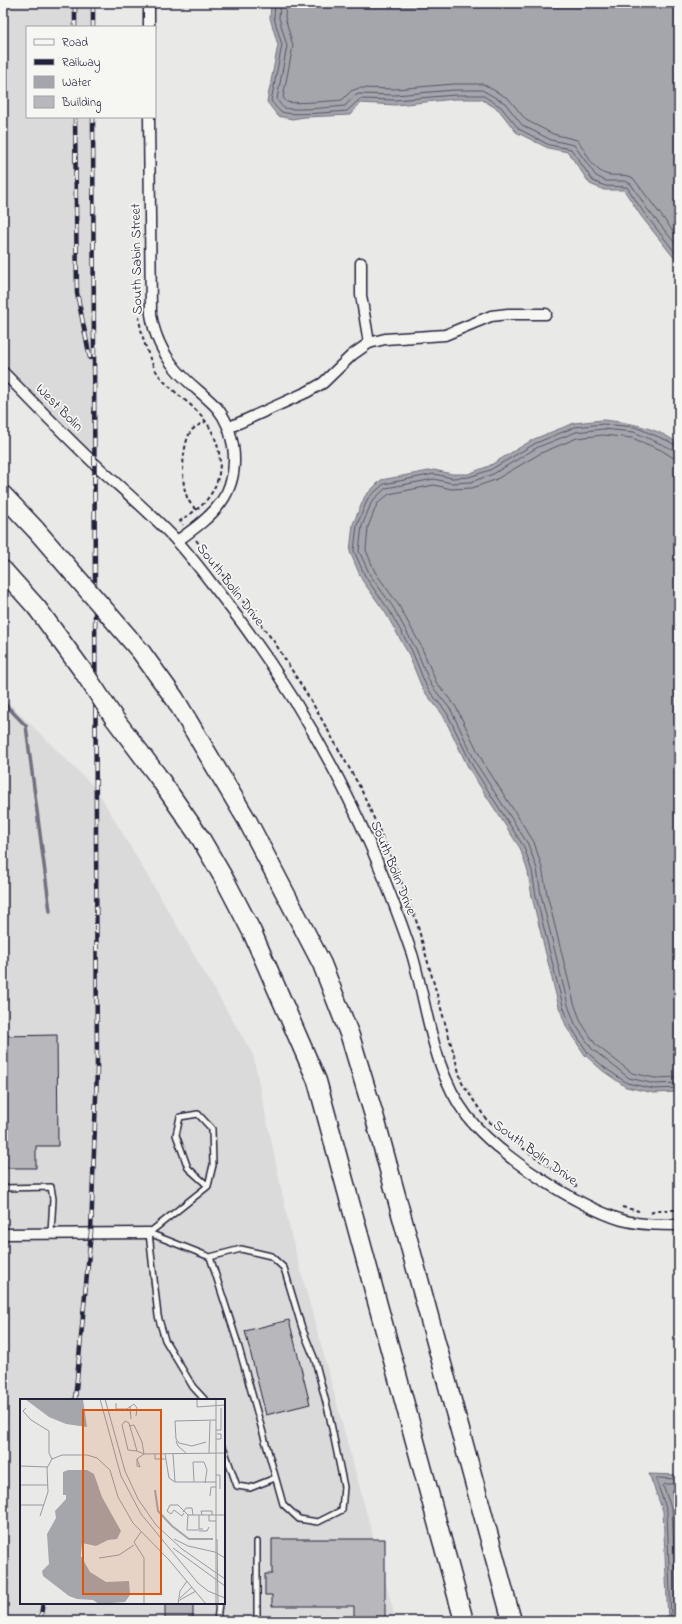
<svg xmlns="http://www.w3.org/2000/svg" width="682" height="1624" font-family="'Indie Flower',sans-serif">
  <style>
    .built { fill: #dadada; fill-rule: evenodd }
    .water { fill: #a5a5ac; stroke: #71717f }
    .lines { fill: none; stroke-linecap: round; stroke-linejoin: round }
    .shore { stroke: #565668; stroke-width: 1 }
    .stream { stroke: #71717f; stroke-width: 3.5 }
    .building { fill: #b8b8bc; stroke: #22223b }
    .lane-casing { stroke: #22223b; stroke-width: 8 }
    .street-casing { stroke: #22223b; stroke-width: 13 }
    .highway-casing { stroke: #22223b; stroke-width: 21 }
    .path { stroke: #22223b; stroke-width: 2; stroke-dasharray: 4 3; stroke-linecap: butt }
    .lane { stroke: #f6f6f2; stroke-width: 5 }
    .street { stroke: #f6f6f2; stroke-width: 10 }
    .highway { stroke: #f6f6f2; stroke-width: 18 }
    .rail-casing { stroke: #22223b; stroke-width: 4.5 }
    .rail { stroke: #f6f6f2; stroke-width: 3; stroke-dasharray: 9; stroke-linecap: butt }
    .highway-bridge-casing { stroke: #22223b; stroke-width: 21; stroke-linecap: butt }
    .highway-bridge { stroke: #f6f6f2; stroke-width: 18 }
    .labels { text-anchor: middle; dominant-baseline: central; stroke-width: 3.5; stroke-linejoin: round; paint-order: stroke }
    .street-label { font-size: 14px; fill: #22223b; stroke: #f6f6f2 }
    .inset-river { fill: none; stroke: #a5a5ac; stroke-width: 2 }
    .inset-road { fill: none; stroke: #9999a2; stroke-width: 1 }
    .view { fill: #de560e; fill-opacity: 0.15; stroke: #de560e; stroke-width: 2 }
    .inset-edge { fill: none; stroke: #22223b; stroke-width: 2 }
  </style>
  <rect width="100%" height="100%" fill="#e9e9e7"/>
  <filter id="ink" filterUnits="userSpaceOnUse"><feTurbulence type="fractalNoise" baseFrequency=".025" numOctaves="2"/><feDisplacementMap in="SourceGraphic" scale="8" xChannelSelector="R" yChannelSelector="G"/><feConvolveMatrix kernelMatrix="1 2 1 2 8 2 1 2 1" color-interpolation-filters="sRGB"/></filter>
  <g filter="url(#ink)">
    <g class="built">
      <polygon points="3,3 93,3 93,27 27,27 27,117 94,117 95,474 3,373"/>
      <path d="M3,697l94,93 156,265 38,180 105,386h-393zM21,1400h203v203h-203z"/>
    </g>
    <g class="water">
      <polygon points="271,3 679,3 679,264 641,216 624,190 604,190 590,184 568,152 548,148 516,132 499,110 481,99 455,99 396,105 360,103 350,115 305,117 292,119 278,116 267,102 278,45 270,18"/>
      <path d="M603,420c28,3 53,7 76,24v648l-25,1 -28,-6 -23,-16 -18,-16 -18,-27 -8,-21 -27,-110 -4,-25 -8,-24 -51,-79 -26,-54 -20,-25 -15,-37 -23,-41 -23,-32 -12,-28 3,-28 12,-28 16,-16 53,-10 18,4h16l21,-8 45,-27 40,-16z"/>
      <polygon points="649,1474 679,1475 679,1621 668,1621 663,1511"/>
    </g>
    <g class="lines">
      <g class="shore">
        <path d="M275,3l-1,15 8,27 -11,56c3,3 7,10 11,11 8,4 53,0 65,-1l13,-12 35,1 60,-5h27l19,12 18,22 30,16 22,4 22,32 12,5 22,1 17,26 35,44"/>
        <path d="M280,3l-1,15 8,28 -10,53c2,3 4,8 8,9 6,3 50,-1 60,-2l9,-10 5,-2 36,1 59,-5h28l23,13 17,22 29,15 23,5 22,31 10,5h19l6,3 17,26 31,38"/>
        <path d="M286,3l-1,14 8,29 -10,51c1,1 2,4 4,5 3,2 48,-1 55,-2l9,-9 8,-3 36,1 59,-5h29l26,15 17,21 27,14 24,6c9,9 12,24 23,31 9,8 23,1 33,7l46,61"/>
        <polyline points="679,447 666,440 635,427 603,424 575,427 536,443 490,470 469,477 452,478 434,474 384,484 368,498 357,525 354,551 366,578 389,610 412,651 427,688 447,713 473,767 524,847 532,871 536,896 563,1006 571,1027 588,1053 605,1068 627,1083 654,1089 679,1088"/>
        <polyline points="679,452 634,432 603,429 576,432 538,447 493,474 471,482 451,483 434,479 386,488 372,501 362,526 359,551 370,575 393,607 416,649 431,685 451,710 477,765 528,844 537,869 541,895 568,1005 575,1024 592,1049 629,1078 655,1084 679,1083"/>
        <polyline points="679,458 672,457 661,450 632,438 603,435 577,438 541,453 495,480 472,488 451,489 434,485 389,494 377,504 368,527 366,550 375,572 398,604 421,646 436,682 456,707 483,762 534,842 542,868 547,894 574,1003 581,1022 596,1045 632,1073 655,1078 679,1077"/>
        <polyline points="679,1490 673,1490 672,1492 678,1510 679,1542"/>
        <polyline points="671,1621 667,1511 656,1480 658,1478 679,1479"/>
        <polyline points="677,1621 672,1510 663,1486 665,1484 679,1484"/>
      </g>
      <polyline class="stream" points="3,702 26,726 50,911"/>
    </g>
    <g class="building">
      <polygon points="57,1035 58,1146 36,1146 36,1168 3,1168 3,1036"/>
      <polygon points="289,1320 310,1404 266,1415 245,1331"/>
      <polygon points="272,1539 385,1539 385,1619 354,1619 354,1606 272,1606 272,1595 265,1595 265,1574 272,1574"/>
      <rect x="165" y="1603" width="28" height="16"/>
    </g>
    <g class="lines">
      <defs>
        <g id="lane">
          <polyline points="3,1188 51,1187 53,1199 51,1233"/>
          <polyline points="149,1233 210,1257 237,1341 283,1504 299,1519 318,1522 342,1510 344,1487 329,1414 315,1360 302,1328 284,1268 271,1256 241,1249 210,1257"/>
          <polyline points="149,1233 208,1186 213,1165 212,1129 198,1114 180,1117 176,1135 188,1168 208,1186"/>
          <polyline points="149,1233 158,1316 165,1340 193,1387 205,1400"/>
          <polyline points="224,1449 237,1486 250,1488 275,1478"/>
          <polyline points="257,1542 257,1618 259,1621"/>
          <polyline points="217,1621 219,1603"/>
        </g>
        <g id="street">
          <polyline points="149,3 149,27"/>
          <path d="M149,117l2,197c3,20 11,38 24,54 12,15 29,26 42,40 10,12 13,23 16,38 7,48 -20,70 -56,95"/>
          <polyline points="361,263 361,295 369,343"/>
          <path d="M3,372c31,31 61,63 93,93 27,25 55,48 80,75 15,16 29,35 43,53 62,78 112,163 152,254 15,35 29,72 41,107 16,54 20,116 55,162 30,39 108,89 155,104 19,5 38,5 57,5"/>
          <polyline points="230,427 307,392 323,383 352,355 369,343 385,339 445,335 491,316 508,314 546,314"/>
          <polyline points="3,1234 149,1233"/>
        </g>
        <g id="highway">
          <polyline points="3,495 36,530"/>
          <polyline points="3,570 37,608"/>
          <polyline points="141,652 175,699 247,820 322,964 350,1036 376,1122 512,1621"/>
          <polyline points="114,718 157,775 201,839 226,882 252,932 317,1081 464,1621"/>
        </g>
      </defs>
      <use href="#lane" class="lane-casing"/>
      <use href="#street" class="street-casing"/>
      <use href="#highway" class="highway-casing"/>
      <g class="path">
        <path d="M139,316c1,16 10,45 19,58 11,15 27,25 40,38 22,23 31,59 10,86 -7,10 -18,16 -28,23l3,4"/>
        <path d="M196,509c-5,-4 -8,-8 -10,-15 -5,-13 -4,-53 6,-64 3,-3 9,-6 13,-8"/>
        <polyline points="196,540 275,643 313,704 361,789 395,866 416,920 462,1083 486,1119 510,1139 579,1188"/>
        <polyline points="622,1207 639,1211"/>
        <polyline points="651,1213 657,1210 679,1210"/>
      </g>
      <use href="#lane" class="lane"/>
      <use href="#street" class="street"/>
      <use href="#highway" class="highway"/>
      <defs>
        <g id="rail">
          <polyline points="75,3 75,27"/>
          <polyline points="93,3 93,27"/>
          <polyline points="75,117 77,293 90,358"/>
          <polyline points="75,1400 91,1232 97,1070 93,117"/>
          <polyline points="40,1621 43,1603"/>
        </g>
      </defs>
      <use href="#rail" class="rail-casing"/>
      <use href="#rail" class="rail"/>
      <defs>
        <g id="highway-bridge">
          <polyline points="36,530 141,652"/>
          <polyline points="37,608 83,671 114,718"/>
        </g>
      </defs>
      <use href="#highway-bridge" class="highway-bridge-casing"/>
      <use href="#highway-bridge" class="highway-bridge"/>
    </g>
  </g>
  <g class="labels">
    <g class="street-label">
      <text transform="translate(137 259) rotate(-91)">South Sabin Street</text>
      <text transform="translate(59 408) rotate(45)">West Bolin</text>
      <text transform="translate(230 585) rotate(52)">South Bolin Drive</text>
      <text transform="translate(393 868) rotate(68)">South Bolin Drive</text>
      <text transform="translate(535 1153) rotate(36)">South Bolin Drive</text>
    </g>
  </g>
  <g transform="translate(20 1399)">
    <rect width="205" height="205" fill="#e9e9e7"/>
    <path d="M5,0h58l4,28 -21,-3 -17,-7zM48,71h19l7,4 8,23 19,34 -4,8 -9,1 -12,6 -14,-3 -1,13 9,16 16,10 23,-1 1,14 -5,7 -26,2 -6,-4 -16,-1 -8,-3 -26,-20 -1,-5 7,-7 -2,-30 9,-16 -1,-7 11,-12v-4h-3v-23z" fill="#a5a5ac"/>
    <path class="inset-river" d="M135,91l3,21 14,15 17,13h24"/>
    <path class="inset-road" d="M80,0l21,77 20,38 57,69 10,8 17,7M85,0l20,72 13,28 18,26 26,24 43,30M118,0h13M155,0h15M177,0v8l28,-2M96,4v6h11l7,-5M114,5l3,4 -1,8M110,7l1,13M6,9l-3,3 8,9 18,11v22l3,6M109,27l5,-1 8,17 2,12M196,31h5v-22M196,40h5v-5h-4M156,42l2,5 8,7M186,43l-14,4 -13,-3 -3,-4 -1,-18 41,-1M117,52l-9,-1 -6,-25 3,-4 4,2 8,28 7,3 81,-1M189,54l1,-32M135,55v5h10M145,55l4,24 6,4h41M153,55l2,28M117,60l3,8 -3,-1v-7l7,-5M0,67l28,1M196,76h4v14M174,83l-1,-20h11l3,8 -2,13M0,86h28M190,97l1,-9h5M0,106h24M158,106l10,10h37M158,106h-8l-3,6 4,3 3,-4 8,6 2,-3M163,113l3,-4h6l1,7M168,116l-1,15h12M179,116v14h4M182,116l-1,-4h11v4M189,116v6h7M20,117l8,-24 -1,-24 5,-9 10,-4h25l10,3 13,12 8,27 15,26 36,37 37,44M179,132h8l2,-4M121,133l-7,10 10,16v46M154,140l14,7 27,6 10,6M197,140l1,65M153,149l52,38M79,159l20,-3 15,-10M160,199l12,-11M158,202l18,-10M158,205l2,-13 7,-10M196,205v-205"/>
    <path class="view" d="M63,11h78v184h-78z"/>
    <rect width="205" height="205" class="inset-edge"/>
  </g>
  <rect width="682" height="1624" fill="none" stroke="#f6f6f2" stroke-width="16"/>
  <rect x="8" y="8" width="666" height="1608" fill="none" stroke="#22223b" stroke-width="1.5" filter="url(#ink)"/>
  <rect x="26" y="26" width="130" height="92" fill="#f6f6f2" stroke="#a1a1a9"/>
  <rect x="34" y="39" width="20" height="6" fill="#f6f6f2" stroke="#a1a1a9"/>
  <text x="62" y="46" font-size="12" fill="#22223b">Road</text>
  <rect x="34" y="59" width="20" height="6" fill="#22223b" stroke="#a1a1a9"/>
  <text x="62" y="66" font-size="12" fill="#22223b">Railway</text>
  <rect x="34" y="76" width="20" height="12" fill="#a5a5ac" stroke="#a1a1a9"/>
  <text x="62" y="86" font-size="12" fill="#22223b">Water</text>
  <rect x="34" y="96" width="20" height="12" fill="#b8b8bc" stroke="#a1a1a9"/>
  <text x="62" y="106" font-size="12" fill="#22223b">Building</text>
</svg>
